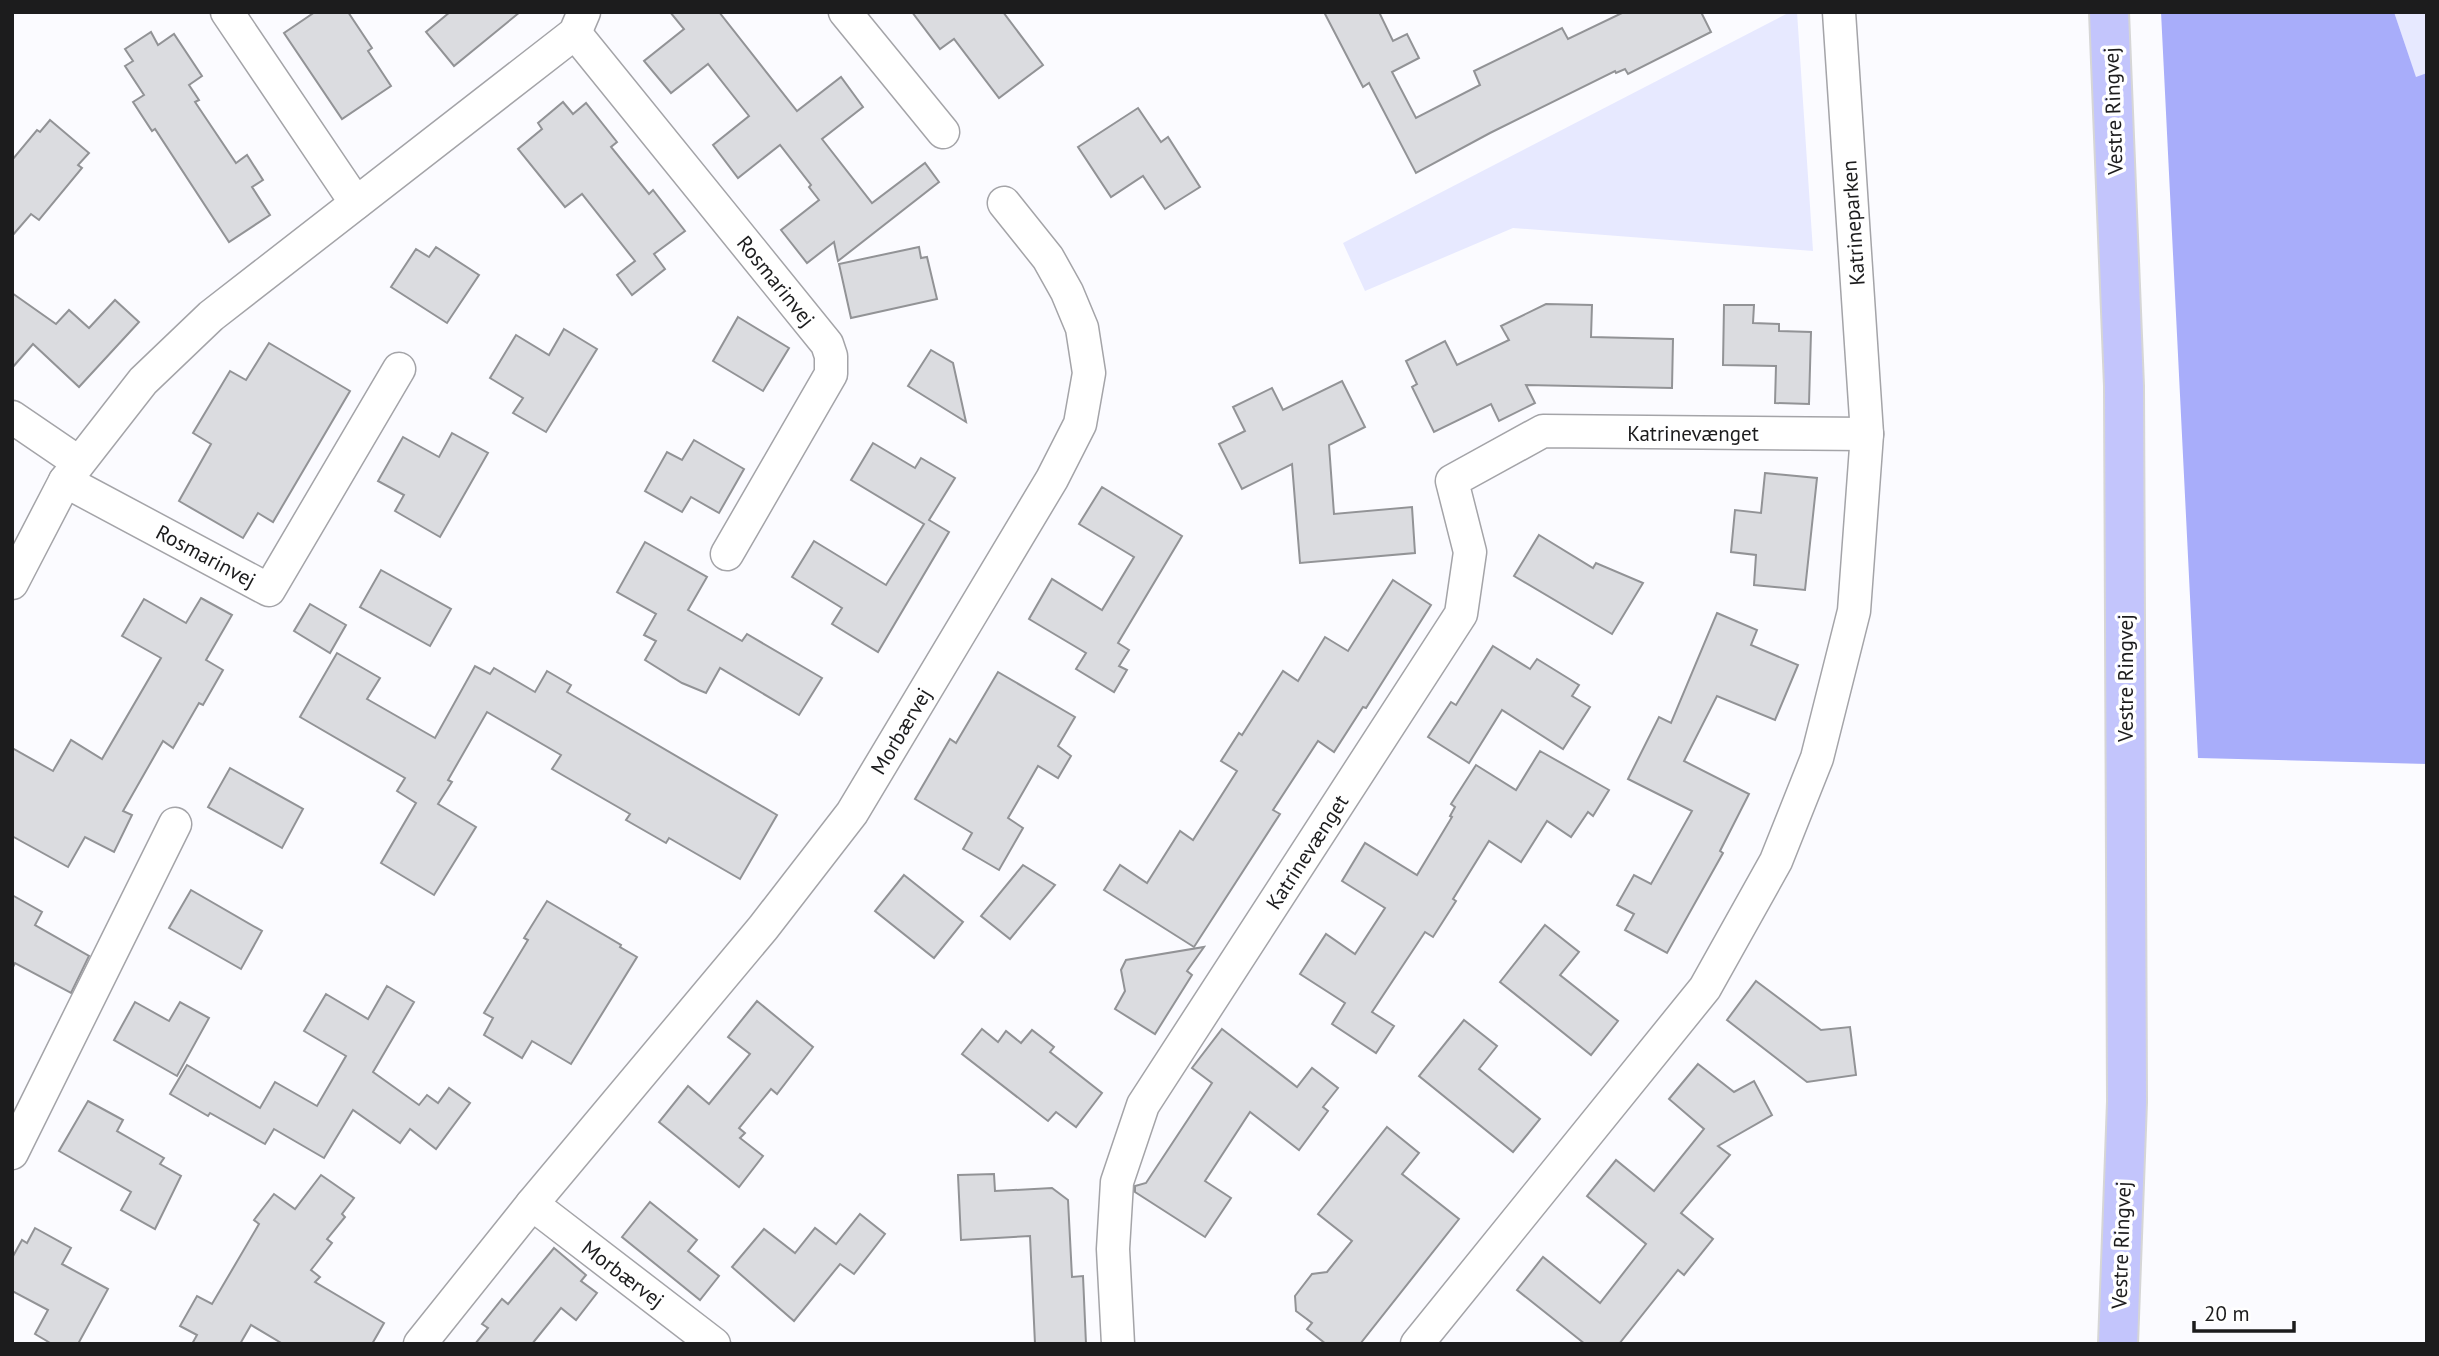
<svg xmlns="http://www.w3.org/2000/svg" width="2439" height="1356" font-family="'PT Sans',sans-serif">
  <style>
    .green { fill: #e7e9ff }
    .forest { fill: #a8adfa }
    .building { fill: #dbdce0; stroke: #929396; stroke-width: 2 }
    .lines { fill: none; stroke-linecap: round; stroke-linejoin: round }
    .street-casing { stroke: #a4a4a8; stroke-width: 35 }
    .primary-casing { stroke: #d6d6d6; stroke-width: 42 }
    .street { stroke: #fff; stroke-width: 32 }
    .primary { stroke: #c3c5fc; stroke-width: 38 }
    .labels { text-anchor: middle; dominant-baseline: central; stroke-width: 7; stroke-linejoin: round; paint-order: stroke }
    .street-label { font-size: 21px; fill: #1c1c1d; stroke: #fff }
  </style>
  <rect width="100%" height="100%" fill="#fbfbff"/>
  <g class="green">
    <polygon points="1790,12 1797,12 1813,251 1513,228 1365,291 1343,243"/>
    <polygon points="2394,12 2427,12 2427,73 2416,78"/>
  </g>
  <polygon class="forest" points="2161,12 2394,12 2416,77 2427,73 2427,764 2198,758"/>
  <g class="building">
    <polygon points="315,12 348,12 372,48 368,51 391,86 342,119 284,33"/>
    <polygon points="450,12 520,12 454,66 426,32"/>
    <polygon points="670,12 719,12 797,111 841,77 863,107 822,139 872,203 925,163 939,182 838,261 834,242 807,263 781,230 819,200 809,187 811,185 780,145 738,178 713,145 749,116 708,64 671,93 644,61 684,29"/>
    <polygon points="912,12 1003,12 1043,65 999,98 954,39 940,49"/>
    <polygon points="1324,12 1379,12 1393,41 1407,34 1419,58 1392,72 1416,118 1480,85 1474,71 1562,28 1568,39 1624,12 1701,12 1711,32 1628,74 1625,69 1616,73 1615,71 1490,133 1416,173 1369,83 1363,87"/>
    <polygon points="151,32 158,45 174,34 202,76 189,85 199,100 195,102 236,163 247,155 263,180 252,187 270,215 229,242 155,129 152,131 133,102 144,95 125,66 133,61 125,49"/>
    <polygon points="563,102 573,114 586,103 617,142 611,147 649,194 653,190 685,231 654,254 665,269 632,295 617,275 635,261 582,194 565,207 518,149 542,129 538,123"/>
    <polygon points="1138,108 1161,142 1168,137 1200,187 1165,209 1143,176 1111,197 1078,147"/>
    <polygon points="50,120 89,153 78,165 82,168 39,220 31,214 12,236 12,160 37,130 40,132"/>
    <polygon points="436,247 479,275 447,323 391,287 416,249 429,257"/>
    <polygon points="919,247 921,258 927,257 937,299 851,318 839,264"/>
    <polygon points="12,293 56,324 69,310 89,328 115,300 139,322 79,387 33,344 12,368"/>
    <polygon points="1546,304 1592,305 1591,337 1673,339 1672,388 1526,385 1535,403 1499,421 1491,404 1434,432 1412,387 1417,384 1406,361 1445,341 1457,365 1509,340 1501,326"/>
    <polygon points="1724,305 1754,305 1753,323 1779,324 1779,331 1811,332 1809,404 1775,403 1776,366 1723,365"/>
    <polygon points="738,317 789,348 763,391 713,361"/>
    <polygon points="564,329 597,349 546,432 513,413 523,398 490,378 516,335 549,355"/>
    <polygon points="269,343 350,391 273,522 258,513 243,538 179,501 211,444 193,433 230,371 246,380"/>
    <polygon points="931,350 953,363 966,422 908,386"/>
    <polygon points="1342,381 1365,427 1329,445 1334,514 1412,507 1415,553 1300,563 1292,464 1242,489 1219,444 1245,431 1233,407 1272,388 1283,410"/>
    <polygon points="452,433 488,453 440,537 395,511 404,495 378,481 403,437 439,457"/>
    <polygon points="694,440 744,469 719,513 691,497 682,512 645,491 667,452 682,460"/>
    <polygon points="873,443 915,468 921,458 955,478 929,520 949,532 878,652 832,624 842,608 792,577 814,541 886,585 924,524 851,480"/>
    <polygon points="1765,473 1817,478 1805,590 1754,585 1756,555 1731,552 1735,510 1761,513"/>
    <polygon points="1102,487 1182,536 1118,643 1129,650 1119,666 1127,670 1114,692 1076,669 1086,653 1029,619 1052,579 1102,610 1134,557 1079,524"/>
    <polygon points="1539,535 1593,568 1596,563 1643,583 1612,634 1514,576"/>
    <polygon points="645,542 707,577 688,610 742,641 747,634 822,678 799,715 720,668 706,693 682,683 645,660 656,641 644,635 656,614 617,592"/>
    <polygon points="381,570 451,609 430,646 360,607"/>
    <polygon points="1393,580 1431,605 1366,708 1363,707 1334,752 1318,741 1273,810 1280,814 1194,947 1104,890 1120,865 1147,883 1180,831 1193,840 1237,771 1221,761 1239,733 1242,735 1283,671 1298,681 1325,637 1348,651"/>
    <polygon points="201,598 232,615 206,660 223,670 203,705 199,703 173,748 163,741 123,811 132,815 114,852 85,837 68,867 12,836 12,748 53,771 71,740 102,759 161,658 122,636 144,599 186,623"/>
    <polygon points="310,604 346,625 330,653 294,631"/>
    <polygon points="1717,613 1757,630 1751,645 1798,665 1775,720 1717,696 1684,761 1749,794 1720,851 1723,853 1667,953 1625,930 1634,914 1617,905 1634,875 1651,884 1692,811 1628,779 1659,717 1671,723"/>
    <polygon points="1493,646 1530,669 1537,659 1579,685 1572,696 1590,707 1563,749 1502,710 1469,763 1428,737 1451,702 1456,705"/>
    <polygon points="337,653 380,678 367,699 435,738 475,666 490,674 494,668 535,692 547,671 571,685 567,692 777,815 740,879 669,838 666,843 626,820 630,814 552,769 561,755 487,712 448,780 452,782 438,804 476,827 434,895 381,863 416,803 397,791 405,778 300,717"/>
    <polygon points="998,672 1075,717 1058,746 1071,756 1058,778 1038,766 1008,818 1023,828 999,870 963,849 972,833 915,799 950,739 956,743"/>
    <polygon points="1540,751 1609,790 1593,816 1588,812 1571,837 1547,821 1521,862 1489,841 1453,899 1456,901 1433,937 1425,932 1372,1012 1394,1026 1376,1053 1332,1024 1345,1003 1300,974 1326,934 1355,954 1385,908 1342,881 1365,843 1417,875 1452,817 1450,816 1455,807 1451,804 1476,765 1516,790"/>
    <polygon points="230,768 303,809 282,848 208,807"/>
    <polygon points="1023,865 1055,885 1010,939 981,916"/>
    <polygon points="904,875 963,922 934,958 875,911"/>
    <polygon points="191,890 262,931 241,969 169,928"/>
    <polygon points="12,895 42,912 35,925 89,956 71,993 15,963 12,969"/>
    <polygon points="547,901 621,945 620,947 637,957 571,1064 532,1041 522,1058 484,1035 493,1018 484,1013 528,940 524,938"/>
    <polygon points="1545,925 1579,952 1560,975 1618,1021 1591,1055 1500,982"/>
    <polygon points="1204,947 1187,971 1192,975 1155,1034 1115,1009 1125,991 1121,970 1126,960"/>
    <polygon points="1756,981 1821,1030 1850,1027 1856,1075 1807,1082 1727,1020"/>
    <polygon points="387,986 414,1002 373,1072 419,1105 427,1095 438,1103 449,1088 470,1103 436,1149 410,1129 400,1143 353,1110 324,1158 274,1129 265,1144 210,1113 208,1116 170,1094 187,1065 260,1108 275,1082 317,1106 346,1056 304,1031 326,994 368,1019"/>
    <polygon points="757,1001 813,1047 777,1094 771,1089 739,1128 745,1133 740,1138 763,1156 739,1187 659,1122 688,1086 709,1104 750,1054 728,1037"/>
    <polygon points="135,1002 169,1021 180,1002 209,1018 177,1076 114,1040"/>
    <polygon points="1464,1020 1497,1046 1479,1069 1540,1119 1513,1152 1419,1076"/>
    <polygon points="982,1029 998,1042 1006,1031 1021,1043 1032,1030 1054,1047 1050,1052 1102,1093 1076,1127 1056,1112 1048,1121 962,1054"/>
    <polygon points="1222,1029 1297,1087 1312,1068 1338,1088 1323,1107 1328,1111 1299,1150 1250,1112 1205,1181 1231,1198 1205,1237 1135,1192 1135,1186 1146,1183 1212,1083 1192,1068"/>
    <polygon points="1698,1064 1734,1092 1754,1081 1772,1115 1718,1146 1730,1155 1681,1213 1713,1239 1684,1275 1678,1270 1619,1344 1585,1344 1517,1290 1543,1257 1600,1303 1646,1244 1587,1196 1616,1160 1654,1191 1704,1129 1669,1099"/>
    <polygon points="88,1101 123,1120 117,1131 164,1158 160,1164 181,1176 155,1229 121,1210 131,1192 59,1151"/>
    <polygon points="1387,1127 1419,1153 1402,1174 1459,1219 1360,1344 1326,1344 1307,1329 1312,1323 1296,1311 1295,1296 1312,1274 1327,1272 1352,1241 1318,1214"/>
    <polygon points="994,1174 995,1191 1052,1188 1068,1200 1072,1277 1083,1276 1086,1344 1035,1344 1030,1236 961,1240 958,1175"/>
    <polygon points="321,1175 354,1198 342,1214 345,1217 327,1239 332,1243 311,1270 320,1277 315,1282 384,1323 372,1344 283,1344 251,1325 240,1344 192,1344 197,1335 180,1326 197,1296 212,1304 259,1224 254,1220 274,1194 295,1209"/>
    <polygon points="650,1202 697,1240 688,1251 719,1276 700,1300 622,1237"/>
    <polygon points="860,1214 885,1234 854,1274 840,1264 794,1321 732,1267 764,1229 795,1253 815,1228 836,1244"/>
    <polygon points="35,1228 71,1248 62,1264 108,1289 78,1344 52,1344 35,1334 48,1310 12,1291 12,1258 22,1240 27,1243"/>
    <polygon points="554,1248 586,1275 581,1281 597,1293 576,1320 561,1308 532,1344 475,1344 488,1328 482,1324 502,1299 508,1304"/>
  </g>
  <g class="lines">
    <defs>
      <g id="street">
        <polyline points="227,12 356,203"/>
        <polyline points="845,12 943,132"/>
        <polyline points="575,33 827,344 831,356 831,374 727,554"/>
        <polyline points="12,417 78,462"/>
        <polyline points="65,481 269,590 399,369"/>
        <polyline points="12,583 65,481 143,381 211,316 575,33 584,12"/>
        <polyline points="12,1153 175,824"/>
        <polyline points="532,1204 714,1344"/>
        <polyline points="420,1344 532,1204 763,928 852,813 1052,479 1080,424 1089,373 1082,328 1067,292 1048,258 1004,203"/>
        <polyline points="1118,1344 1113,1249 1117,1182 1143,1105 1461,614 1470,552 1452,481 1543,431 1867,434"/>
        <polyline points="1417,1344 1705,988 1776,861 1817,758 1854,611 1867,434 1839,12"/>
      </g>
      <polyline id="primary" points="2109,12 2124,386 2127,1102 2118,1344"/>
    </defs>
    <use href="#street" class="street-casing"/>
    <use href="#primary" class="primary-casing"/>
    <use href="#street" class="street"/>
    <use href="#primary" class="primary"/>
  </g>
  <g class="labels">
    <g class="street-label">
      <text transform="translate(2113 111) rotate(-92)">Vestre Ringvej</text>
      <text transform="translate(1853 223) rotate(-94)">Katrineparken</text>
      <text transform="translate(776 281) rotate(51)">Rosmarinvej</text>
      <text x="1693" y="433">Katrinevænget</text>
      <text transform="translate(206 556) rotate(28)">Rosmarinvej</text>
      <text transform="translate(2125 678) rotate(-90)">Vestre Ringvej</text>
      <text transform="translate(901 731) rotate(-59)">Morbærvej</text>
      <text transform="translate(1307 852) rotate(-57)">Katrinevænget</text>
      <text transform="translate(2121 1245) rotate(-88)">Vestre Ringvej</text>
      <text transform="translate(623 1274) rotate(37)">Morbærvej</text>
    </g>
  </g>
  <rect width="2439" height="1356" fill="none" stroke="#1c1c1d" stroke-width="28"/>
  <path d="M2194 1321v10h100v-10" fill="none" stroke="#1c1c1d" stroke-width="3.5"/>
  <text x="2204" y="1321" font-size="21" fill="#1c1c1d" stroke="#ffffff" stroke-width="5" paint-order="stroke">20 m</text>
</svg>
